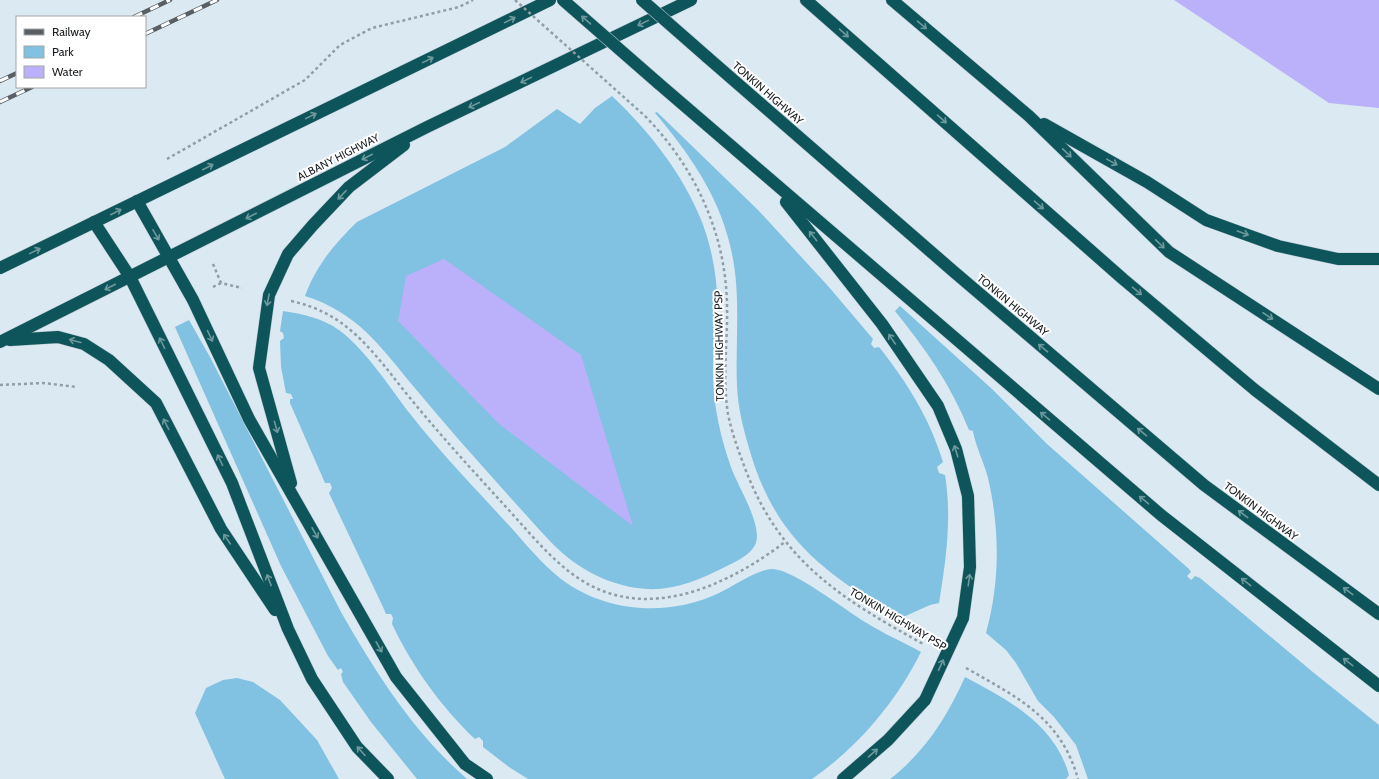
<svg xmlns="http://www.w3.org/2000/svg" width="1379" height="779" font-family="Cabin,sans-serif">
  <style>
    .green { fill: #81c1e1 }
    .water { fill: #bab1fa }
    .lines { fill: none; stroke-linecap: round; stroke-linejoin: round }
    .highway-casing { stroke: #b7c5cd; stroke-width: 13 }
    .path { stroke: #929da4; stroke-width: 2.5; stroke-dasharray: 3 3; stroke-linecap: butt }
    .highway { stroke: #0d555a; stroke-width: 12 }
    .rail-casing { stroke: #586065; stroke-width: 4.5 }
    .rail { stroke: #fff; stroke-width: 3; stroke-dasharray: 9; stroke-linecap: butt }
    .highway-bridge-casing { stroke: #b7c5cd; stroke-width: 13; stroke-linecap: butt }
    .path-bridge { stroke: #929da4; stroke-width: 2.5; stroke-dasharray: 3 3; stroke-linecap: butt }
    .highway-bridge { stroke: #0d555a; stroke-width: 12 }
    .oneway { stroke: #6e999c }
    .labels { text-anchor: middle; dominant-baseline: central; stroke-width: 4; stroke-linejoin: round; paint-order: stroke }
    .street-label { font-size: 11px; fill: #1a1f22; stroke: #fff }
  </style>
  <rect width="100%" height="100%" fill="#dae9f2"/>
  <g class="green">
    <path d="M612,96c37,35 71,78 90,126 11,29 17,64 15,95 -1,16 -4,32 -4,48 -1,36 7,72 19,105 7,18 32,58 23,75 -6,11 -20,17 -30,22 -28,14 -56,26 -88,21 -21,-3 -41,-11 -59,-23 -24,-16 -42,-40 -61,-60 -35,-39 -70,-78 -103,-118 -34,-41 -56,-74 -109,-91 11,-30 29,-52 52,-74l148,-75 52,-38 23,15 15,-16z"/>
    <path d="M657,112l101,98 70,76 45,53 -2,5 3,4 5,-1c28,35 51,72 64,115l-6,5 2,6 6,2c7,43 1,85 -6,128l-9,2 -29,13c-77,-44 -127,-81 -152,-170 -6,-21 -11,-40 -12,-62 -2,-47 5,-94 -7,-141 -12,-51 -42,-93 -75,-132z"/>
    <path d="M900,306l92,83 55,55 142,125 2,3 -4,4 4,4 4,-4 5,2 114,95 65,52v54h-291l-12,-34 -22,-28 -16,-16 -22,-38 -10,-13 -20,-17c14,-50 14,-104 2,-155 -4,-16 -12,-30 -15,-47l-4,-1c-18,-45 -44,-82 -74,-119z"/>
    <path d="M283,311c20,3 39,7 56,19 28,21 50,57 72,85 28,36 61,70 92,104 19,20 36,43 58,60 45,34 108,38 158,14 15,-7 38,-24 54,-24 21,1 72,41 92,53 19,12 38,20 56,30 -25,50 -63,95 -109,127h-284l-19,-12 -26,-20v-6l-4,-4 -4,2c-34,-32 -63,-73 -83,-115l1,-6 -2,-4h-5l-3,-7 -54,-114 3,-5 -2,-5h-5l-35,-80v-4h3l-2,-5 -5,-1 -5,-26 -1,-26 4,-3 -1,-5 -3,-2z"/>
    <path d="M189,320l21,37 131,255c35,61 72,120 126,167h-50l-46,-57 -28,-40 -2,-8 2,-2 -2,-4 -3,2 -10,-14 -47,-90 -106,-239z"/>
    <path d="M965,677c44,23 90,48 104,98l-3,4h-176c35,-27 57,-62 75,-102z"/>
    <polygon points="237,678 253,682 280,700 317,740 339,779 225,779 195,713 206,688 223,680"/>
  </g>
  <g class="water">
    <polygon points="1174,0 1379,0 1379,108 1329,103"/>
    <polygon points="444,259 581,355 633,526 498,423 398,321 406,276"/>
  </g>
  <g class="lines">
    <defs>
      <g id="highway">
        <polyline points="806,0 1123,279 1255,390 1379,485"/>
        <polyline points="892,0 1029,116 1169,252 1379,389"/>
        <polyline points="707,57 953,271 1204,485 1379,614"/>
        <polyline points="658,83 1161,515 1379,686"/>
        <polyline points="1044,124 1147,182 1206,220 1278,246 1338,259 1379,259"/>
        <polyline points="137,201 193,300 249,419 396,677 465,764 487,779"/>
        <polyline points="786,202 882,324 938,406 956,449 968,496 970,567 963,618"/>
        <polyline points="94,222 130,277 232,483 288,629 312,679 357,747 388,779"/>
        <polyline points="0,268 550,0"/>
        <polyline points="10,340 58,337 84,344 109,360 156,403 221,529 275,610"/>
        <polyline points="0,342 427,127 691,0"/>
        <polyline points="291,483 259,368 269,295 288,254 313,225 349,187 404,145"/>
        <polyline points="843,779 888,740 925,700"/>
      </g>
    </defs>
    <use href="#highway" class="highway-casing"/>
    <g class="path">
      <path d="M645,116c50,51 81,118 82,189 1,36 -5,72 1,109 4,20 11,38 18,57 36,92 96,128 179,174"/>
      <polyline points="167,159 305,80 340,45 372,28 459,7 473,0"/>
      <polyline points="213,264 221,283 242,288"/>
      <polyline points="213,287 221,283"/>
      <path d="M291,301c58,12 84,54 119,97 31,38 64,74 96,109 23,25 44,52 72,71 68,46 149,8 207,-36"/>
      <polyline points="0,385 43,383 77,387"/>
      <path d="M966,668c51,29 95,50 112,111"/>
    </g>
    <use href="#highway" class="highway"/>
    <defs>
      <g id="rail">
        <polyline points="134,17 170,0"/>
        <polyline points="145,34 217,0"/>
        <polyline points="0,81 17,73"/>
        <polyline points="0,102 32,87"/>
      </g>
    </defs>
    <use href="#rail" class="rail-casing"/>
    <use href="#rail" class="rail"/>
    <defs>
      <g id="highway-bridge">
        <polyline points="563,0 658,83"/>
        <polyline points="642,0 707,57"/>
        <polyline points="925,700 963,618"/>
      </g>
    </defs>
    <use href="#highway-bridge" class="highway-bridge-casing"/>
    <polyline class="path-bridge" points="515,0 645,116"/>
    <use href="#highway-bridge" class="highway-bridge"/>
  </g>
  <defs><path id="oneway-shaft" d="M-6 0H5M1.5-3L5.5 0L1.5 3" fill="none" stroke-width="1.6" stroke-linecap="round" stroke-linejoin="round"/></defs>
  <g class="oneway">
    <use href="#oneway-shaft" transform="translate(510 20) rotate(-26)"/>
    <use href="#oneway-shaft" transform="translate(586 20) rotate(-139)"/>
    <use href="#oneway-shaft" transform="translate(643 23) rotate(154)"/>
    <use href="#oneway-shaft" transform="translate(922 25) rotate(40)"/>
    <use href="#oneway-shaft" transform="translate(844 33) rotate(41)"/>
    <use href="#oneway-shaft" transform="translate(428 60) rotate(-26)"/>
    <use href="#oneway-shaft" transform="translate(526 80) rotate(154)"/>
    <use href="#oneway-shaft" transform="translate(474 105) rotate(155)"/>
    <use href="#oneway-shaft" transform="translate(311 116) rotate(-26)"/>
    <use href="#oneway-shaft" transform="translate(942 119) rotate(41)"/>
    <use href="#oneway-shaft" transform="translate(1067 153) rotate(44)"/>
    <use href="#oneway-shaft" transform="translate(367 157) rotate(153)"/>
    <use href="#oneway-shaft" transform="translate(1112 162) rotate(29)"/>
    <use href="#oneway-shaft" transform="translate(208 167) rotate(-27)"/>
    <use href="#oneway-shaft" transform="translate(342 195) rotate(133)"/>
    <use href="#oneway-shaft" transform="translate(1039 205) rotate(41)"/>
    <use href="#oneway-shaft" transform="translate(116 212) rotate(-27)"/>
    <use href="#oneway-shaft" transform="translate(251 216) rotate(153)"/>
    <use href="#oneway-shaft" transform="translate(1243 233) rotate(20)"/>
    <use href="#oneway-shaft" transform="translate(156 235) rotate(60)"/>
    <use href="#oneway-shaft" transform="translate(813 236) rotate(-128)"/>
    <use href="#oneway-shaft" transform="translate(1160 244) rotate(44)"/>
    <use href="#oneway-shaft" transform="translate(35 251) rotate(-26)"/>
    <use href="#oneway-shaft" transform="translate(110 287) rotate(153)"/>
    <use href="#oneway-shaft" transform="translate(1137 291) rotate(40)"/>
    <use href="#oneway-shaft" transform="translate(268 300) rotate(101)"/>
    <use href="#oneway-shaft" transform="translate(1268 316) rotate(33)"/>
    <use href="#oneway-shaft" transform="translate(210 336) rotate(65)"/>
    <use href="#oneway-shaft" transform="translate(892 339) rotate(-124)"/>
    <use href="#oneway-shaft" transform="translate(75 341) rotate(-165)"/>
    <use href="#oneway-shaft" transform="translate(162 343) rotate(-116)"/>
    <use href="#oneway-shaft" transform="translate(1043 348) rotate(-140)"/>
    <use href="#oneway-shaft" transform="translate(1045 416) rotate(-140)"/>
    <use href="#oneway-shaft" transform="translate(166 424) rotate(-117)"/>
    <use href="#oneway-shaft" transform="translate(276 427) rotate(74)"/>
    <use href="#oneway-shaft" transform="translate(1142 432) rotate(-140)"/>
    <use href="#oneway-shaft" transform="translate(956 451) rotate(-107)"/>
    <use href="#oneway-shaft" transform="translate(220 460) rotate(-116)"/>
    <use href="#oneway-shaft" transform="translate(1144 500) rotate(-140)"/>
    <use href="#oneway-shaft" transform="translate(1243 514) rotate(-143)"/>
    <use href="#oneway-shaft" transform="translate(315 533) rotate(61)"/>
    <use href="#oneway-shaft" transform="translate(227 539) rotate(-124)"/>
    <use href="#oneway-shaft" transform="translate(269 580) rotate(-111)"/>
    <use href="#oneway-shaft" transform="translate(969 580) rotate(-82)"/>
    <use href="#oneway-shaft" transform="translate(1246 582) rotate(-142)"/>
    <use href="#oneway-shaft" transform="translate(1348 591) rotate(-143)"/>
    <use href="#oneway-shaft" transform="translate(379 647) rotate(61)"/>
    <use href="#oneway-shaft" transform="translate(1348 662) rotate(-142)"/>
    <use href="#oneway-shaft" transform="translate(941 665) rotate(-65)"/>
    <use href="#oneway-shaft" transform="translate(361 751) rotate(-132)"/>
    <use href="#oneway-shaft" transform="translate(873 753) rotate(-41)"/>
  </g>
  <g class="labels">
    <g class="street-label">
      <text transform="translate(768 93) rotate(41)">TONKIN HIGHWAY</text>
      <text transform="translate(338 157) rotate(-27)">ALBANY HIGHWAY</text>
      <text transform="translate(1013 305) rotate(40)">TONKIN HIGHWAY</text>
      <text transform="translate(719 346) rotate(-91)">TONKIN HIGHWAY PSP</text>
      <text transform="translate(1261 511) rotate(37)">TONKIN HIGHWAY</text>
      <text transform="translate(898 619) rotate(31)">TONKIN HIGHWAY PSP</text>
    </g>
  </g>
  <rect x="16" y="16" width="130" height="72" fill="#ffffff" stroke="#a3a5a7"/>
  <rect x="24" y="29" width="20" height="6" fill="#586065" stroke="#a3a5a7"/>
  <text x="52" y="36" font-size="12" fill="#1a1f22">Railway</text>
  <rect x="24" y="46" width="20" height="12" fill="#81c1e1" stroke="#a3a5a7"/>
  <text x="52" y="56" font-size="12" fill="#1a1f22">Park</text>
  <rect x="24" y="66" width="20" height="12" fill="#bab1fa" stroke="#a3a5a7"/>
  <text x="52" y="76" font-size="12" fill="#1a1f22">Water</text>
</svg>
